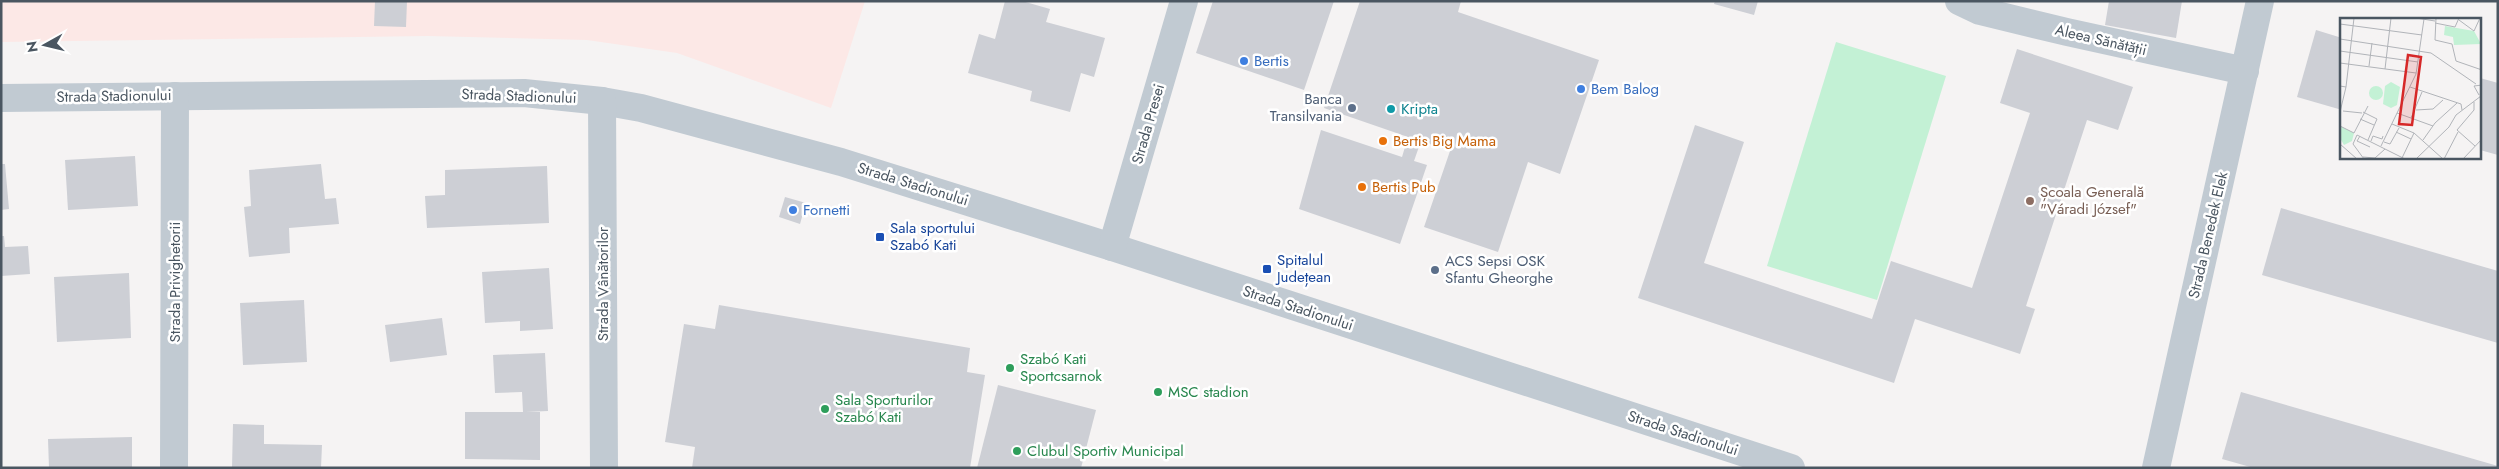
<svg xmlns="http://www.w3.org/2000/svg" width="2499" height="469" font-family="Jost,sans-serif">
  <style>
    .medical { fill: #fce8e6 }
    .green { fill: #c3f1d5 }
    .building { fill: #cdcfd5 }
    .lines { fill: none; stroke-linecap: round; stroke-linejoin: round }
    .minor { stroke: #c1cad2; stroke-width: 28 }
    .shop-dot { fill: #3f7fe0; stroke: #fff; stroke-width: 2 }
    .service-dot { fill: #5c6f8a; stroke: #fff; stroke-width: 2 }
    .culture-dot { fill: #0f9aa8; stroke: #fff; stroke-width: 2 }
    .food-dot { fill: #e8710a; stroke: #fff; stroke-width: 2 }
    .education-dot { fill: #8d6e63; stroke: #fff; stroke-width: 2 }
    .transit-dot { fill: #1a4fb4; stroke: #fff; stroke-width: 2 }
    .leisure-dot { fill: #2e9e5b; stroke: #fff; stroke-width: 2 }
    .labels { text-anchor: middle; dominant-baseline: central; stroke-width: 5; stroke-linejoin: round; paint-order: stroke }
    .street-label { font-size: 15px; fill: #4a5661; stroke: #fff }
    .shop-label { font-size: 15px; fill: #366cbe; stroke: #fff; text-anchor: start }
    .service-label { font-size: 15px; fill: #4e5e75; stroke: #fff; text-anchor: end }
    .culture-label { font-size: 15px; fill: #0d838f; stroke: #fff; text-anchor: start }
    .food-label { font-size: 15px; fill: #c56008; stroke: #fff; text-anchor: start }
    .education-label { font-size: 15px; fill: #785e54; stroke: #fff; text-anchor: start }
    .transit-label { font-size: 15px; fill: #164399; stroke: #fff; text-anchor: start }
    .leisure-label { font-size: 15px; fill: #27864d; stroke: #fff; text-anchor: start }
    .inset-road { fill: none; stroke: #b1b4b9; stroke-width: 1 }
    .view { fill: #d62828; fill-opacity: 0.15; stroke: #d62828; stroke-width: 2.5 }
    .inset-edge { fill: none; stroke: #4a5661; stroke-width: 2.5 }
  </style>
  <rect width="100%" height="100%" fill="#f5f3f3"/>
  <polygon class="medical" points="1,1 865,1 831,108 677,53 587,40 428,36 1,42"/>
  <polygon class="green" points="1836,42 1946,76 1877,300 1767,266"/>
  <g class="building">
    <polygon points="375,1 407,1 406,27 374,26"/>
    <polygon points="1005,1 1022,1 1050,9 1046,22 1105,38 1094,77 1081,73 1070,112 1030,101 1032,91 968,73 979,34 995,39"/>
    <polygon points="1213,1 1334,1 1304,90 1196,53"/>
    <polygon points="1360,1 1461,1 1458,12 1599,60 1560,174 1528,162 1498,252 1424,227 1450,151 1421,141 1414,161 1427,165 1400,244 1299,209 1321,130 1402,157 1408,137 1324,108"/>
    <polygon points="1715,1 1758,1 1754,15 1714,4"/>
    <polygon points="2109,1 2182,1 2176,38 2105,25"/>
    <polygon points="2316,30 2342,38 2342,110 2297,97"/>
    <polygon points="2017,49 2133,87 2118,130 2087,120 2026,306 2035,309 2020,354 1915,319 1894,383 1638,298 1695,125 1744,142 1704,263 1872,319 1891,261 1972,288 2030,113 2000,103"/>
    <polygon points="2480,78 2498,83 2498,155 2480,150"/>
    <polygon points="135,156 138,206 68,210 65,160"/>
    <polygon points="1,164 5,164 9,209 1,210"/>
    <polygon points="321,164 325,199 336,198 339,224 289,228 290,253 249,257 244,207 251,206 249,170"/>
    <polygon points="547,166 549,223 427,228 425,196 445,195 445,170"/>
    <polygon points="785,197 806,203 800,224 779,217"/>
    <polygon points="2281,208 2498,271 2498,343 2262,275"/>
    <polygon points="1,236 4,236 5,247 28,246 30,274 1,276"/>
    <polygon points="549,268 553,329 520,331 520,321 485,323 482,272"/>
    <polygon points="129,273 131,338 57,342 54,277"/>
    <polygon points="304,300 307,362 243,365 240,303"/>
    <polygon points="719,305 970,348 967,372 985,375 970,468 692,468 695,447 665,442 684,324 715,329"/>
    <polygon points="442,318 447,355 390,362 385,325"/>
    <polygon points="545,353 548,411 526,412 540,412 540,460 465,459 465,412 523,412 522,392 495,393 493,355"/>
    <polygon points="998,385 1096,410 1081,468 977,468"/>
    <polygon points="2241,392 2498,466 2498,468 2254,468 2222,459"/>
    <polygon points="233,424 264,425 264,444 322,445 321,468 232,468"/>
    <polygon points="132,437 132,468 49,468 48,439"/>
  </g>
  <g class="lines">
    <g class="minor">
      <polyline points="1959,1 1980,11 2067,32 2245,71"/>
      <polyline points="1,98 524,93 602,101 641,108 841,162 1112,247 1791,468"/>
      <polyline points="602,101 604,468"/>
      <polyline points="1112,247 1184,1"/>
      <polyline points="174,468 175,96"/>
      <polyline points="2156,468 2260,1"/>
    </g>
  </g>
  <g class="shop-dot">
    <circle cx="1244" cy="61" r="5"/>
    <circle cx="1581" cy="89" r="5"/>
    <circle cx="793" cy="210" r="5"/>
  </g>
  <g class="service-dot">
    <circle cx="1352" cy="108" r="5"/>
    <circle cx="1435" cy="270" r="5"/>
  </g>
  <circle class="culture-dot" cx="1391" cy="109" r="5"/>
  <g class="food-dot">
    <circle cx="1383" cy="141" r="5"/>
    <circle cx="1362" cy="187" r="5"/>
  </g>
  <circle class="education-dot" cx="2030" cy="201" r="5"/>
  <g class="transit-dot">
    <rect x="875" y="232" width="10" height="10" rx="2.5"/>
    <rect x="1262" y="264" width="10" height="10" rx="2.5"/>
  </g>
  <g class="leisure-dot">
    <circle cx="1010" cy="368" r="5"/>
    <circle cx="1158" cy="392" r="5"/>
    <circle cx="825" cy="409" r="5"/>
    <circle cx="1017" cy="451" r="5"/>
  </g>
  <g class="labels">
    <g class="street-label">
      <text transform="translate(2101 40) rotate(13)">Aleea Sănătății</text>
      <text transform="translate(114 96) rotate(-1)">Strada Stadionului</text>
      <text transform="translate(519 96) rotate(2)">Strada Stadionului</text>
      <text transform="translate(1148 124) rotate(-74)">Strada Presei</text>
      <text transform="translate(913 184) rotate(17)">Strada Stadionului</text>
      <text transform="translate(2208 235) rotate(-77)">Strada Benedek Elek</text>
      <text transform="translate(175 282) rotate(-90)">Strada Privighetorii</text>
      <text transform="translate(603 284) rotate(-90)">Strada Vânătorilor</text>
      <text transform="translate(1298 308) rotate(18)">Strada Stadionului</text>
      <text transform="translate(1683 433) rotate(18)">Strada Stadionului</text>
    </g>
    <g class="shop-label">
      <text x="1254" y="61">Bertis</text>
      <text x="1591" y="89">Bem Balog</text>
      <text x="803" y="210">Fornetti</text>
    </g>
    <g class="service-label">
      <text x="1342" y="99">Banca<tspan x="1342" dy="17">Transilvania</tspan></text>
      <text x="1445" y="261" text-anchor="start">ACS Sepsi OSK<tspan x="1445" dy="17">Sfantu Gheorghe</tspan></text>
    </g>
    <g class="culture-label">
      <text x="1401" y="109">Kripta</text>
    </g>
    <g class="food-label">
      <text x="1393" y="141">Bertis Big Mama</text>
      <text x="1372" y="187">Bertis Pub</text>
    </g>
    <g class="education-label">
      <text x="2040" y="192">Școala Generală<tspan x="2040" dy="17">"Váradi József"</tspan></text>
    </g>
    <g class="transit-label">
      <text x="890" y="228">Sala sportului<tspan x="890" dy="17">Szabó Kati</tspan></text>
      <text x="1277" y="260">Spitalul<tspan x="1277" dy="17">Județean</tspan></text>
    </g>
    <g class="leisure-label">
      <text x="1020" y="359">Szabó Kati<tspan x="1020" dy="17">Sportcsarnok</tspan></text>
      <text x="1168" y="392">MSC stadion</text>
      <text x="835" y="400">Sala Sporturilor<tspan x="835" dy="17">Szabó Kati</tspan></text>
      <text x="1027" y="451">Clubul Sportiv Municipal</text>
    </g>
  </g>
  <g transform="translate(2340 18)">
    <rect width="141" height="141" fill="#f5f3f3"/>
    <path d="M105,8l29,5 7,13 -27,1 -1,-8 -9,-2zM51,64l9,5 -3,18 -6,3 -8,-4 2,-18zM29 75a7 7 0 1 1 14 0a7 7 0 1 1-14 0ZM0,108l14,7 -2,8 -8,4 -4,-7z" fill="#c3f1d5"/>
    <path class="inset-road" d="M76,0l19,3M96,0l-1,22 17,4 4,17 26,9M119,2l15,11 6,-13M95,5l20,4 4,-9M0,6l82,11M0,21l91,14 45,31M0,33l78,11M0,45l76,10M29,48l3,-23M45,51l6,-51M0,68l6,1 8,-69M70,69l51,17 1,6M139,77l-5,-9 8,-1M134,84v8l-17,20 18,16M76,92l17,-1 10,-9M3,93l19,2M0,94l6,-25M23,94l14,7 -9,21M57,95l36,13M71,100l11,-26M20,101l14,6M52,106l22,9 29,26M0,108l14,7M56,114l15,7M14,115l14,-27M20,118l-3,5 13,6M83,122l12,-17 22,-20M31,123l2,-5 9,3 1,-3M44,124l6,2 9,-16M0,126l17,15M41,128l35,-72 8,-55M23,139l12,1 10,-9M62,140l12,-25M24,141l-11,-15 4,-9 48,24M76,141l33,-32 7,-12 25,-19M104,141l14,-27M123,141l19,-20"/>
    <path class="view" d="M68,37l13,2 -9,68 -13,-1z"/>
    <rect width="141" height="141" class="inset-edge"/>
  </g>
  <rect width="2499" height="469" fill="none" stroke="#4a5661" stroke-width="5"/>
  <g transform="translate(45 45) rotate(262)" stroke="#ffffff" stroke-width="4" paint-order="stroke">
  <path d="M0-4L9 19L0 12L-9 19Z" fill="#4a5661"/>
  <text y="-8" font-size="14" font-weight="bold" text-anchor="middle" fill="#4a5661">N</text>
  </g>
</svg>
